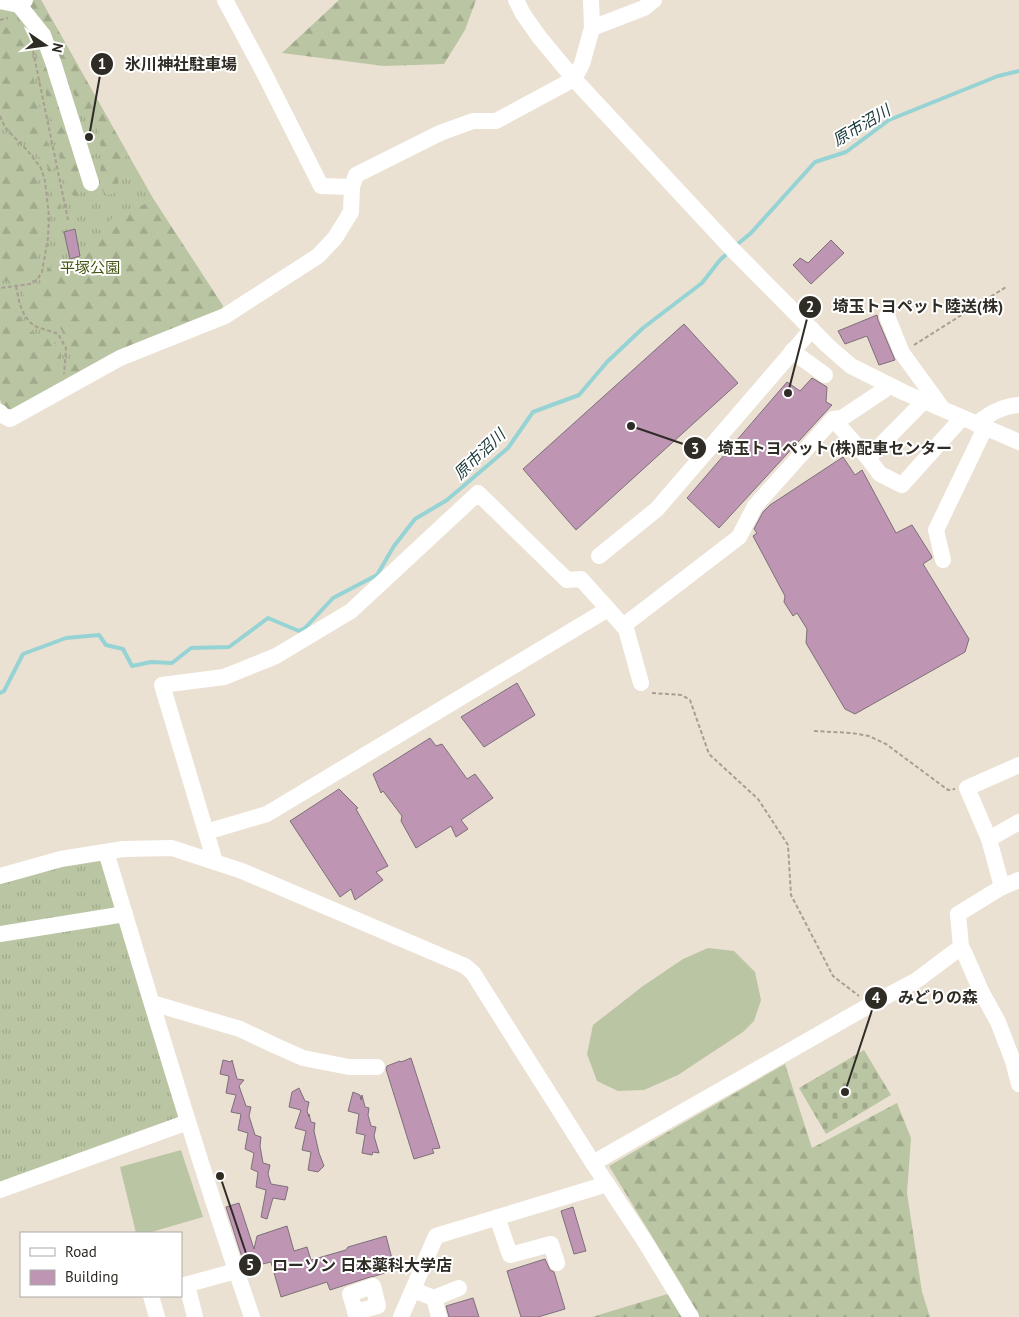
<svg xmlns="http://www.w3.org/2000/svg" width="1019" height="1317" font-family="'PT Sans','Noto Sans JP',sans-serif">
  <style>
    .grass { fill: url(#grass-tufts) }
    .forest { fill: url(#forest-firs) }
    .cemetery { fill: url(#cemetery-stones) }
    .garden { fill: #bac5a3 }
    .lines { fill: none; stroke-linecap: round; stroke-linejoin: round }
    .stream { stroke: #96d3d4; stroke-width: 4 }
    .building { fill: #be96b4; stroke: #7d6f79 }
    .path { stroke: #a79f93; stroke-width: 2; stroke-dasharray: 4 2.5; stroke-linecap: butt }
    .minor { stroke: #fff; stroke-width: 16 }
    .labels { text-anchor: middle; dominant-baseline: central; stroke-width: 4; stroke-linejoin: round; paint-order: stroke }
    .park-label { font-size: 15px; fill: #451; stroke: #fff }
    .water-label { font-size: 16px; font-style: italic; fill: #173637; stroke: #fff }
    .leader { fill: none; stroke: #2f2b25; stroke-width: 2 }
    .callout-dot { fill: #2f2b25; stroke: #fff; stroke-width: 2 }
    .mark-label { font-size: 15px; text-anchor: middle; font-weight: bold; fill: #fff }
    .callout-label { font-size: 16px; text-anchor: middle; font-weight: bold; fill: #2f2b25; stroke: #fff; stroke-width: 4; stroke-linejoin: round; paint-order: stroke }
  </style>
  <defs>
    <pattern id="grass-tufts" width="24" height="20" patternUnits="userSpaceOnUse" patternTransform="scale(1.25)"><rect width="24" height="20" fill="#bac5a3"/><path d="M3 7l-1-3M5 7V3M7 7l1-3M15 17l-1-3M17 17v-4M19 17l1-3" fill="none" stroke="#a0a98c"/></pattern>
    <pattern id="forest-firs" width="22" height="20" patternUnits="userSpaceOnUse" patternTransform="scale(1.25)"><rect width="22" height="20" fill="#bac5a3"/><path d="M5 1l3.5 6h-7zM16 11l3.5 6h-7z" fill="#a0a98c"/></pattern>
    <pattern id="cemetery-stones" width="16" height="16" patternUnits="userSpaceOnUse" patternTransform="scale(1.25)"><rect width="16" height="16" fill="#bac5a3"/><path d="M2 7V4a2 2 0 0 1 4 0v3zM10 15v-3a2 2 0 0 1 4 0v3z" fill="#a0a98c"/></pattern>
  </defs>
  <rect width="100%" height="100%" fill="#ebe1d2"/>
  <g class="grass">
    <polygon points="41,0 154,200 223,306 31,403 0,400 0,6"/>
    <polygon points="106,852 188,1122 0,1184 0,878"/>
  </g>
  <g class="forest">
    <polygon points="33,0 41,0 128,154 119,164 118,192 105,196 100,185 101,152 99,131 76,99 49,34 31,9 31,1"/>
    <polygon points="339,0 476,0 465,30 444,64 384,66 282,53"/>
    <polygon points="22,24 62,212 55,215 48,167 22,137 0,105 0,29"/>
    <polygon points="33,34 43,49 86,186 76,197 67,192"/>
    <polygon points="0,131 5,140 27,160 37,176 43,215 39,251 34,274 22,282 0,281"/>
    <polygon points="154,200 223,306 221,313 66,381 71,358 65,336 60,328 42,322 27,312 23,293 41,283 48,268 61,265 78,267 98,241 111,219"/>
    <polygon points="0,293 8,294 16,312 30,331 51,340 61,351 61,358 55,388 13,410 4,408 0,400"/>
    <polygon points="785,1064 812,1148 897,1103 911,1138 907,1193 922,1292 930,1317 592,1317 684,1289 609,1166"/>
  </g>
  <polygon class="cemetery" points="864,1050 891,1095 826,1134 799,1088"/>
  <g class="garden">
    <polygon points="708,948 734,951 755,972 761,1000 754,1021 743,1032 678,1075 644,1090 618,1091 597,1081 587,1054 593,1025 643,986 683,959"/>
    <polygon points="181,1150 203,1217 148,1233 136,1233 120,1167"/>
  </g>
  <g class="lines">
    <g class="stream">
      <polyline points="734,247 751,233 815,162 846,152 889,120 998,76 1019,71"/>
      <polyline points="0,693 4,691 23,654 66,638 99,635 106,645 123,649 132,666 151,662 172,663 191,648 229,647 268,618 299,631 305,628 333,598 377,575 394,546 415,519 447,500 508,448 533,412 579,395 607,362 643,328 702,283 720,260 729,252"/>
    </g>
  </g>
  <g class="building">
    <polygon points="75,229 80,256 70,259 64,232"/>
    <polygon points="831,240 844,253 811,284 793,265 800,258 808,263"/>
    <polygon points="877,315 878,320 895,360 879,365 867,336 845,344 838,331"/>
    <polygon points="684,324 738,383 576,530 523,469"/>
    <polygon points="812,378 827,387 826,402 832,405 719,528 687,498 787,382 800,391"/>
    <polygon points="843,457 855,475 862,470 896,533 912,525 931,555 932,558 923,564 969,639 965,652 855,714 845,709 806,643 807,629 797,613 793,616 784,602 785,596 753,536 757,533 754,529 763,512 770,505"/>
    <polygon points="517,683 535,715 484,747 461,717"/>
    <polygon points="430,738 436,746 442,744 467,779 475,774 493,798 461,820 468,829 456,837 451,826 416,848 401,821 402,816 383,791 381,793 373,774"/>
    <polygon points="339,789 358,808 356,809 388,866 376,872 383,880 355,900 351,889 340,897 290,821"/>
    <polygon points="411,1058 440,1148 432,1149 434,1153 414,1159 386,1069 387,1066 400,1061 401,1062"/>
    <polygon points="223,1060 231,1062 232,1060 237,1079 244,1080 239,1086 246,1106 251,1107 249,1116 255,1135 261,1137 260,1146 263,1163 270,1165 268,1174 271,1184 288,1187 285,1200 273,1198 267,1219 261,1217 266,1190 256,1187 258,1172 251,1169 254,1153 245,1149 248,1133 238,1130 241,1114 231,1112 236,1095 226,1093 229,1076 220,1074"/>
    <polygon points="299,1088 305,1101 309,1102 307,1111 309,1117 309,1114 311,1122 315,1123 314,1131 319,1153 324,1166 318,1172 308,1170 311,1152 302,1150 306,1131 295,1128 301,1110 289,1107 292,1092"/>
    <polygon points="353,1092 360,1095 361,1100 362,1095 365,1107 369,1108 368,1115 371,1126 376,1127 374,1136 379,1153 373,1152 372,1155 362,1153 365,1135 356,1133 359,1114 348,1111"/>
    <polygon points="239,1203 254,1249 257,1236 287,1226 294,1251 307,1247 311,1260 346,1250 348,1247 386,1236 395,1270 375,1276 370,1277 330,1290 327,1282 281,1297 271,1262 254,1266 255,1274 248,1276 226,1207"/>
    <polygon points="573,1207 586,1251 574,1254 561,1211"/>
    <polygon points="545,1259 550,1270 554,1272 565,1309 538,1317 521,1317 507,1271"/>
    <polygon points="473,1298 479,1317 449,1317 446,1306"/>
  </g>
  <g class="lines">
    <g class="path">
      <polyline points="0,20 8,18"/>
      <polyline points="33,51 68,220"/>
      <polyline points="0,116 5,127 13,136 27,150 41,168 45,181 49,216 48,238 42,272 37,280 30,284 0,288"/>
      <path d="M16,286c3,15 5,31 19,40 7,3 16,5 23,8l8,14 -2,26"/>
      <polyline points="914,345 1006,287"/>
      <polyline points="652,693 682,695 690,700 709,754 758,799 788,845 791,895 833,976 859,996"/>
      <polyline points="814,731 852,733 869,736 886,744 948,790 955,789"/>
    </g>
    <g class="minor">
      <polyline points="225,0 262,69 321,186 352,187"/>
      <polyline points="516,0 523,14 540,38 574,79 732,249 828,346 851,366 903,392 1019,442"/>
      <polyline points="0,1 19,5 25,0"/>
      <polyline points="19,5 43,35 53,62 91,183"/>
      <polyline points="592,28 644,8 654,0"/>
      <polyline points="887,316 902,353 942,408"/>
      <polyline points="792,351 825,375"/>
      <polyline points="0,412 2,415 10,419 120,358 225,316 318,256 335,238 351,212 352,187 356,175 440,133 473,121 496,121 574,79 582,64 592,28 591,0"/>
      <polyline points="833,419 868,458 880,474 902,485 962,418"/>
      <path d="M976,424c13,-10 26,-18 43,-19"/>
      <polyline points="868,458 924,401"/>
      <polyline points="599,556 657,509 812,329"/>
      <polyline points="943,560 936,530 985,428"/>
      <polyline points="623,626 739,537 755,506 833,419 842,418 890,386"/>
      <polyline points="206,832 267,814 608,609"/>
      <polyline points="989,839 1019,822"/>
      <path d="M106,852c47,155 93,312 146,465"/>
      <polyline points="215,862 162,685 224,677 276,656 351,611 478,493 567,580 581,579 626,629 641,683"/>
      <polyline points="0,876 61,859 123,849 172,848 242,871 465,966 473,973 593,1163 644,1240 691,1317"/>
      <polyline points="1019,880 1002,887 958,914 961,947 964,952 981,991 998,1022 1013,1061 1019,1084"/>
      <polyline points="1002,887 989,839 967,788 1019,765"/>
      <polyline points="0,934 125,914"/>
      <polyline points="152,1003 240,1029 276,1046 303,1058 349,1067 377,1067"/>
      <polyline points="593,1163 870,1005 917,980 961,947"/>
      <polyline points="0,1190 188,1122"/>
      <polyline points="497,1217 510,1255 551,1244 557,1263"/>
      <polyline points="187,1285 195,1317"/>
      <polyline points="181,1286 236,1271"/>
      <polyline points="413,1290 434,1298 459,1288"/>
      <polyline points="151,1296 157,1317"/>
      <polyline points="434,1298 439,1317"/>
      <polyline points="355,1312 378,1306 373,1286 350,1294 357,1317"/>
      <polyline points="401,1317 436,1236 607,1184"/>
    </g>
  </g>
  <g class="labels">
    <g class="park-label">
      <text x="90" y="267">平塚公園</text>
    </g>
    <g class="water-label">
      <text transform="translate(861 125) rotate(-31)">原市沼川</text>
      <text transform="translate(479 454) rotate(-44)">原市沼川</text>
    </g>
  </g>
  <path class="leader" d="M89 137L102 64M788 393L810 307M631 426L695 448M845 1092L876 998M220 1176L250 1265"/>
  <g class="callout-dot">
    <circle cx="89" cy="137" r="5"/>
    <circle cx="788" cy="393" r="5"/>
    <circle cx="631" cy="426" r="5"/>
    <circle cx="845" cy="1092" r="5"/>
    <circle cx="220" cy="1176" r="5"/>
    <circle cx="102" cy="64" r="12"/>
    <circle cx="810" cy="307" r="12"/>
    <circle cx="695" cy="448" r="12"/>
    <circle cx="876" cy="998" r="12"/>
    <circle cx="250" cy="1265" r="12"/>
  </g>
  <g class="mark-label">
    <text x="102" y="69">1</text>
    <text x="810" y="312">2</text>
    <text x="695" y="454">3</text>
    <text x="876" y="1003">4</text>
    <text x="250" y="1270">5</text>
  </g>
  <g class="callout-label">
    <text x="181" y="70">氷川神社駐車場</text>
    <text x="918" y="312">埼玉トヨペット陸送(株)</text>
    <text x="835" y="454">埼玉トヨペット(株)配車センター</text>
    <text x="938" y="1003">みどりの森</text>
    <text x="362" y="1271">ローソン 日本薬科大学店</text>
  </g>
  <rect x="20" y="1232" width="162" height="65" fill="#ffffff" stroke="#acaaa8"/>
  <rect x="30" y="1248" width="25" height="8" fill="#ffffff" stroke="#acaaa8"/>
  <text x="65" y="1257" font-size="15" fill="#2f2b25">Road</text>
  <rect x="30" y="1270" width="25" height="15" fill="#be96b4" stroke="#acaaa8"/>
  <text x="65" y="1282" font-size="15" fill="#2f2b25">Building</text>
  <g transform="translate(45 45) rotate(103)" stroke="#ffffff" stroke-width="4" paint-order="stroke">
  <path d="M0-4L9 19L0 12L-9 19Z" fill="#2f2b25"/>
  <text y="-8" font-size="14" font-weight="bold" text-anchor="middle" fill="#2f2b25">N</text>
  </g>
</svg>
